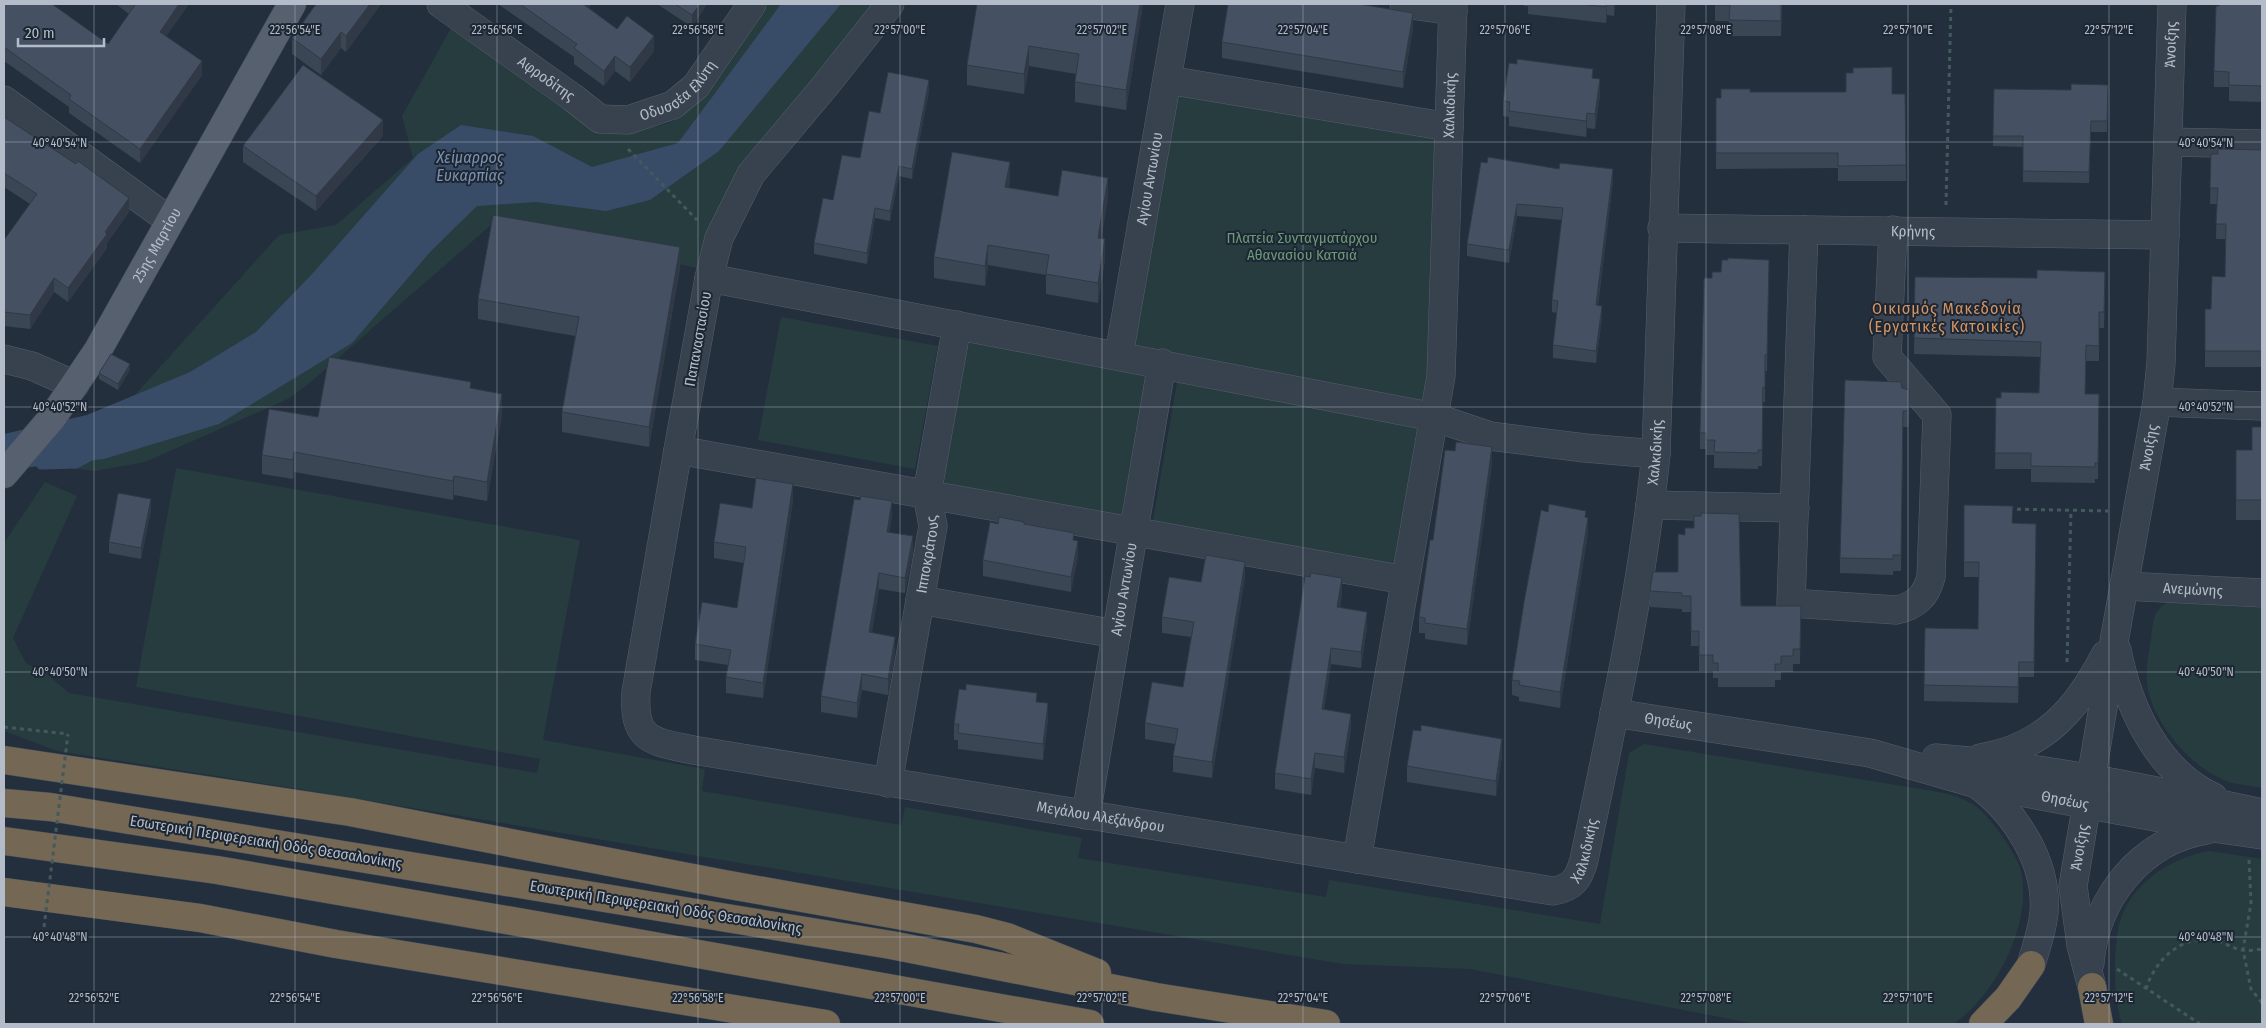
<svg xmlns="http://www.w3.org/2000/svg" width="2266" height="1028" font-family="'Fira Sans Condensed',sans-serif">
  <style>
    .green { fill: #263c3f }
    .water { fill: #394c67 }
    .lines { fill: none; stroke-linecap: round; stroke-linejoin: round }
    .stream { stroke: #394c67; stroke-width: 9 }
    .minor-casing { stroke: #565f6c; stroke-width: 29 }
    .major-casing { stroke: #414a57; stroke-width: 29 }
    .highway-casing { stroke: #434c59; stroke-width: 29 }
    .path { stroke: #44595c; stroke-width: 3; stroke-dasharray: 4 4; stroke-linecap: butt }
    .minor { stroke: #38414e; stroke-width: 28 }
    .major { stroke: #56606e; stroke-width: 28 }
    .highway { stroke: #746855; stroke-width: 28 }
    .path-bridge { stroke: #44595c; stroke-width: 3; stroke-dasharray: 4 4; stroke-linecap: butt }
    .wall { fill: #3b4654 }
    .shaded-wall { fill: #303945 }
    .building { fill: #455162; stroke: #303945 }
    .ticks { fill: none; stroke: #b4bcc9; stroke-width: 1; stroke-opacity: 0.45 }
    .labels { text-anchor: middle; dominant-baseline: central; stroke-width: 4; stroke-linejoin: round; paint-order: stroke }
    .street-label { font-size: 15px; fill: #b4bcc9; stroke: #1d2633 }
    .park-label { font-size: 15px; fill: #6b9a76; stroke: #1d2633 }
    .water-label { font-size: 16px; font-style: italic; fill: #7c92b1; stroke: #1d2633 }
    .neighbourhood-label { font-size: 16px; letter-spacing: 1px; fill: #d59563; stroke: #1d2633 }
    .ticks-label { font-size: 12px; text-anchor: middle; fill: #b4bcc9; stroke: #1d2633; stroke-width: 4; stroke-linejoin: round; paint-order: stroke }
  </style>
  <rect width="100%" height="100%" fill="#242f3e"/>
  <g class="green">
    <path d="M768,4h108l-162,218 -17,46 -207,-42 -177,154 -23,18 -145,64 -50,9 -26,-3 210,-233 57,-10 77,-67 -11,-42 49,-88 146,104c23,-2 50,-1 72,-9 38,-14 77,-86 99,-119z"/>
    <polygon points="1168,80 1449,127 1434,417 1119,355"/>
    <polygon points="781,317 938,346 915,469 758,440"/>
    <polygon points="965,339 1151,373 1126,522 940,491"/>
    <polygon points="1178,377 1421,420 1396,568 1152,526"/>
    <path d="M176,468l404,72 -37,200 162,29 -3,22 199,34 4,-18 177,31 -4,20 248,39 3,-17 271,44 29,-171 15,-9 295,48c13,3 28,7 39,16 13,11 39,46 43,63 12,52 -25,124 -68,153h-197l-286,-55 -127,-5 -1044,-175 -242,-38 -53,-20v-188l41,-61 32,14 -64,142 13,25 22,12 21,18 468,80 3,-14 -404,-72z"/>
    <path d="M2169,602l93,6v180c-10,-2 -20,-3 -30,-5 -37,-11 -76,-56 -84,-93 -3,-17 0,-34 3,-50 2,-16 1,-31 18,-38z"/>
    <path d="M2210,851l52,8v165h-140c-6,-18 -7,-37 -7,-57 0,-14 1,-28 4,-42 10,-41 52,-68 91,-74z"/>
  </g>
  <polygon class="water" points="781,4 841,4 719,151 650,200 606,211 536,202 477,206 431,251 352,343 219,424 104,459 4,470 4,434 87,415 190,372 256,332 313,273 418,154 461,125 533,136 592,167 678,143"/>
  <g class="lines">
    <polyline class="stream" points="41,465 76,464 91,456"/>
    <defs>
      <g id="minor">
        <path id="s1" d="M441,4l131,93 28,22 28,1 45,-15 23,-19 56,-82"/>
        <path id="s2" d="M890,4l-65,82 -74,88 -32,64 -10,40 -31,172 -42,242c-3,49 15,49 57,58l860,141c20,-3 26,-13 31,-31 28,-135 58,-269 72,-406l15,-450"/>
        <polyline points="1404,4 1453,11"/>
        <polyline points="1168,80 1449,127"/>
        <polyline points="4,100 169,220"/>
        <polyline points="2168,142 2262,144"/>
        <path id="s3" d="M1662,228l503,7"/>
        <path d="M1804,230l-13,373 105,7c20,-4 30,-14 35,-33l6,-162 -50,-58 6,-127"/>
        <polyline points="709,278 1434,417 1490,436 1585,448 1656,454"/>
        <path id="s4" d="M1119,355l61,-351"/>
        <polyline points="4,359 32,366 75,385"/>
        <polyline points="2157,402 2262,406"/>
        <polyline points="678,450 1405,580"/>
        <polyline points="1650,505 1795,508"/>
        <path id="s5" d="M2124,586l138,7"/>
        <polyline points="920,600 1116,634"/>
        <path d="M2117,650c11,57 40,121 96,147"/>
        <path id="s6" d="M1614,713l256,40 107,31 243,45 42,6"/>
        <path d="M1936,758c110,9 219,32 326,55"/>
        <path d="M1980,758c63,-10 97,-48 125,-103"/>
        <path id="s7" d="M888,783l45,-257 -6,-32 30,-169"/>
        <path d="M1977,784c39,29 71,79 67,129 -2,18 -8,35 -13,52"/>
        <path id="s8" d="M1086,815l76,-452"/>
        <path id="s9" d="M1357,859l84,-483 12,-372"/>
        <path d="M2090,963c5,-65 52,-123 117,-133"/>
        <path id="s10" d="M2092,987l-11,-42 -8,-59 42,-250 42,-234 4,-39 11,-359"/>
      </g>
      <g id="major">
        <path id="s11" d="M4,474l48,-56 46,-68 194,-346"/>
      </g>
      <g id="highway">
        <polyline points="4,760 350,812 724,884 976,929 1007,937 1097,973"/>
        <polyline points="4,803 50,807 891,945 1156,997 1326,1024"/>
        <polyline points="4,841 217,870 564,930 1090,1024"/>
        <polyline points="4,892 200,918 336,944 826,1024"/>
        <polyline points="2092,987 2099,1024"/>
        <polyline points="1983,1024 2008,998 2031,965"/>
      </g>
    </defs>
    <use href="#minor" class="minor-casing"/>
    <use href="#major" class="major-casing"/>
    <use href="#highway" class="highway-casing"/>
    <g class="path">
      <polyline points="628,149 697,220"/>
      <polyline points="1946,205 1951,4"/>
      <polyline points="2009,509 2108,511"/>
      <polyline points="2067,662 2071,510"/>
      <polyline points="4,727 68,734"/>
      <polyline points="2249,860 2251,903 2243,950 2251,989 2262,1003"/>
      <polyline points="2117,969 2200,1024"/>
      <path d="M2146,989c9,-29 35,-54 67,-49 10,1 19,9 30,10 6,1 13,0 19,-1"/>
    </g>
    <use href="#minor" class="minor"/>
    <use href="#major" class="major"/>
    <use href="#highway" class="highway"/>
    <polyline class="path-bridge" points="44,927 68,734"/>
  </g>
  <g class="wall">
    <polygon points="4,4 108,44 129,14 116,4 189,4 166,36 202,75 140,163 69,113 69,107 4,61"/>
    <polygon points="381,4 346,52 341,48 321,75 292,54 292,38"/>
    <polygon points="498,4 591,4 589,8 617,29 654,51 630,82 615,71 604,86 574,64 574,57"/>
    <polygon points="657,4 707,4 692,27"/>
    <polygon points="1143,4 1126,110 1075,102 1075,82 1076,74 1029,66 1024,94 967,85 967,65"/>
    <polygon points="1524,4 1615,4 1614,16 1607,15 1606,23 1528,14 1528,6 1524,6"/>
    <polygon points="1715,4 1782,4 1781,36 1729,36 1729,21 1715,21"/>
    <polygon points="2262,4 2262,102 2229,101 2229,87 2214,87 2214,71 2219,6"/>
    <polygon points="1413,28 1403,88 1222,58 1222,42"/>
    <polygon points="1593,78 1600,95 1595,129 1587,128 1586,137 1509,126 1509,117 1503,116 1503,101"/>
    <polygon points="2108,85 2107,132 2091,132 2089,183 2023,182 2023,147 1993,146 1994,89 2071,90"/>
    <polygon points="929,91 912,179 899,176 890,221 875,218 867,264 814,254 814,243 833,200 860,158 880,113"/>
    <polygon points="1750,92 1905,94 1906,181 1838,181 1838,168 1716,169 1716,98 1721,98"/>
    <polygon points="4,117 129,212 107,243 107,248 68,302 54,292 30,329 4,326 4,240 30,204 4,187"/>
    <polygon points="383,136 316,211 243,162 243,146"/>
    <polygon points="2262,150 2262,367 2205,367 2205,309 2211,309 2225,277 2225,239 2216,239 2217,204 2210,204 2211,154 2218,154"/>
    <polygon points="1481,162 1613,181 1598,306 1602,318 1596,363 1553,358 1553,345 1557,313 1552,312 1552,300 1562,220 1517,216 1509,263 1467,256 1467,244"/>
    <polygon points="1010,182 1008,188 1058,196 1108,198 1101,238 1105,259 1098,303 1046,294 1046,275 988,265 985,286 934,278 934,257"/>
    <polygon points="1728,260 1769,260 1767,371 1765,371 1765,402 1763,402 1762,466 1758,466 1758,469 1714,468 1714,455 1706,455 1706,449 1700,449 1700,433 1712,278 1721,272"/>
    <polygon points="680,268 649,447 562,432 562,412 575,336 478,319 478,299"/>
    <polygon points="1915,277 2105,288 2104,328 2099,328 2099,361 2086,361 2085,394 2099,394 2098,479 2095,479 2095,483 2031,482 2031,469 1995,469 1996,398 2039,393 2040,357 1914,354"/>
    <polygon points="130,370 118,390 99,379 99,373"/>
    <polygon points="471,388 502,414 487,501 454,495 453,500 294,472 293,479 262,474 262,455 318,417"/>
    <polygon points="1902,388 1909,406 1908,427 1903,427 1901,571 1893,571 1893,575 1840,573 1840,558"/>
    <polygon points="2262,427 2262,520 2236,520 2236,450 2252,450"/>
    <polygon points="1492,463 1467,645 1425,639 1425,633 1419,633 1419,617 1433,540"/>
    <polygon points="793,500 763,698 726,693 726,677 728,665 695,660 695,644 737,608 744,563 714,558 714,542 752,508"/>
    <polygon points="860,500 892,517 889,532 913,552 905,593 879,589 872,632 895,652 888,695 862,690 857,718 821,712 821,696"/>
    <polygon points="1964,505 2013,523 2036,540 2034,677 2019,677 2018,703 1924,701 1924,685 1978,629 1979,577 1964,577"/>
    <polygon points="151,510 141,559 109,553 109,542"/>
    <polygon points="1586,517 1588,533 1560,708 1519,701 1519,697 1512,695 1512,680"/>
    <polygon points="998,524 1024,524 1074,540 1078,556 1071,592 983,576 983,560"/>
    <polygon points="1653,572 1741,606 1801,606 1800,664 1793,664 1793,672 1781,672 1781,680 1775,680 1775,687 1718,687 1718,678 1713,678 1713,671 1699,671 1699,646 1691,646 1691,612 1682,612 1682,609 1650,607 1650,591"/>
    <polygon points="1245,577 1212,778 1173,772 1173,756 1175,744 1145,739 1145,723 1183,687 1191,637 1162,633 1162,617 1201,582"/>
    <polygon points="1342,593 1340,608 1367,627 1361,668 1331,664 1324,710 1351,729 1344,773 1315,768 1311,795 1275,789 1275,773"/>
    <polygon points="1037,702 1048,719 1043,760 958,749 958,740 954,740 954,724"/>
    <polygon points="1502,755 1496,796 1407,782 1407,766"/>
  </g>
  <g class="shaded-wall">
    <polygon points="179,4 189,4 160,45 160,32"/>
    <polygon points="370,4 381,4 346,52 346,36"/>
    <polygon points="582,4 591,4 591,5 582,18"/>
    <polygon points="700,4 707,4 692,27 692,15"/>
    <polygon points="1140,4 1143,4 1126,110 1126,90"/>
    <polygon points="1606,4 1607,15 1606,23"/>
    <polygon points="1614,4 1615,4 1614,16"/>
    <polygon points="1413,13 1413,28 1403,88 1403,72"/>
    <polygon points="341,32 341,48 321,75 321,59"/>
    <polygon points="654,36 654,51 630,82 630,67"/>
    <polygon points="1029,46 1029,66 1024,94 1024,74"/>
    <polygon points="615,56 615,71 604,86 604,71"/>
    <polygon points="202,61 202,75 140,163 140,149"/>
    <polygon points="1600,79 1600,95 1595,129 1595,114"/>
    <polygon points="929,80 929,91 912,179 912,169"/>
    <polygon points="1587,113 1587,128 1586,137 1586,121"/>
    <polygon points="383,120 383,136 316,211 316,196"/>
    <polygon points="1010,162 1010,182 1005,207 1005,187"/>
    <polygon points="899,166 899,176 890,221 890,211"/>
    <polygon points="1613,169 1613,181 1596,318 1596,305"/>
    <polygon points="1108,178 1108,198 1098,258 1098,238"/>
    <polygon points="129,198 129,212 107,243 107,248 68,302 68,288 105,232"/>
    <polygon points="1517,204 1517,216 1509,263 1509,250"/>
    <polygon points="875,208 875,218 867,264 867,253"/>
    <polygon points="1105,239 1105,259 1098,303 1098,283"/>
    <polygon points="988,245 988,265 985,286 985,266"/>
    <polygon points="680,247 680,268 649,447 649,427"/>
    <polygon points="54,278 54,292 30,329 30,315"/>
    <polygon points="1602,306 1602,318 1596,363 1596,351"/>
    <polygon points="130,364 130,370 118,390 118,384"/>
    <polygon points="502,394 502,414 487,501 487,482"/>
    <polygon points="1492,447 1492,463 1467,645 1467,629"/>
    <polygon points="294,452 294,472 293,479 293,460"/>
    <polygon points="454,476 454,495 453,500 453,481"/>
    <polygon points="793,484 793,500 763,698 763,683"/>
    <polygon points="151,499 151,510 141,559 141,548"/>
    <polygon points="892,501 892,517 887,547 887,532"/>
    <polygon points="1588,518 1588,533 1560,708 1560,692"/>
    <polygon points="913,536 913,552 905,593 905,578"/>
    <polygon points="1078,541 1078,556 1071,592 1071,577"/>
    <polygon points="1245,562 1245,577 1212,778 1212,762"/>
    <polygon points="879,573 879,589 869,648 869,632"/>
    <polygon points="1342,578 1342,593 1337,623 1337,607"/>
    <polygon points="1367,612 1367,627 1361,668 1361,652"/>
    <polygon points="895,637 895,652 888,695 888,679"/>
    <polygon points="1331,648 1331,664 1322,725 1322,709"/>
    <polygon points="862,674 862,690 857,718 857,703"/>
    <polygon points="1048,703 1048,719 1043,760 1043,744"/>
    <polygon points="1351,714 1351,729 1344,773 1344,757"/>
    <polygon points="1502,739 1502,755 1496,796 1496,781"/>
    <polygon points="1315,753 1315,768 1311,795 1311,779"/>
  </g>
  <g class="building">
    <polygon points="4,4 52,4 108,44 135,5 134,4 179,4 160,32 202,61 140,149 69,99 71,95 4,47"/>
    <polygon points="316,4 370,4 346,36 341,32 321,59 292,38"/>
    <polygon points="520,4 583,4 617,29 627,16 654,36 630,67 615,56 604,71 574,48 577,44"/>
    <polygon points="675,4 700,4 692,15"/>
    <polygon points="977,4 1140,4 1126,90 1075,82 1079,54 1029,46 1024,74 967,65"/>
    <polygon points="1228,4 1359,4 1413,13 1403,72 1222,42"/>
    <polygon points="1579,4 1606,4 1606,7"/>
    <polygon points="1715,4 1781,4 1781,21 1729,20 1730,5 1715,5"/>
    <polygon points="2219,4 2262,4 2262,86 2229,85 2229,72 2214,71 2216,6 2219,6"/>
    <polygon points="1517,59 1593,69 1592,78 1600,79 1595,114 1587,113 1586,121 1509,111 1510,102 1503,101 1509,63 1517,64"/>
    <polygon points="303,65 383,120 316,196 243,146"/>
    <polygon points="1892,67 1892,94 1905,94 1906,165 1838,166 1838,153 1716,153 1716,98 1721,98 1721,89 1750,89 1750,92 1846,92 1846,73 1853,73 1853,68"/>
    <polygon points="888,72 929,80 912,169 899,166 890,211 875,208 867,253 814,243 823,198 833,200 842,155 860,158 869,111 880,113"/>
    <polygon points="2071,84 2108,85 2107,121 2091,121 2089,172 2023,171 2023,136 1993,136 1994,89 2071,90"/>
    <polygon points="4,117 76,164 78,161 129,198 105,232 107,234 68,288 54,278 30,315 4,312 4,240 37,194 4,173"/>
    <polygon points="2218,149 2262,150 2262,351 2205,351 2205,309 2211,309 2212,276 2225,277 2226,224 2216,224 2218,188 2210,188 2211,154 2218,154"/>
    <polygon points="952,152 1010,162 1005,187 1058,196 1062,170 1108,178 1098,238 1105,239 1098,283 1046,274 1049,255 988,245 985,266 934,257"/>
    <polygon points="1488,157 1559,169 1560,163 1613,169 1596,305 1602,306 1596,351 1553,345 1558,301 1552,300 1563,208 1517,204 1509,250 1467,244 1481,162 1487,163"/>
    <polygon points="493,215 680,247 649,427 562,412 579,317 478,299"/>
    <polygon points="1728,258 1769,260 1767,355 1765,355 1765,387 1763,387 1762,450 1758,450 1758,453 1714,452 1715,440 1706,440 1706,433 1700,433 1704,278 1712,278 1712,272 1721,272 1722,260 1728,260"/>
    <polygon points="2037,270 2105,272 2104,312 2099,312 2099,346 2086,345 2085,394 2099,394 2098,463 2095,463 2095,467 2031,466 2031,453 1995,453 1996,398 2001,398 2001,392 2039,393 2041,342 1914,338 1915,277 2037,278"/>
    <polygon points="111,354 130,364 118,384 99,373"/>
    <polygon points="329,357 471,382 470,388 502,394 487,482 454,476 453,481 294,452 293,460 262,455 269,409 318,417"/>
    <polygon points="1845,380 1901,382 1902,388 1909,390 1908,411 1903,411 1901,555 1893,555 1893,559 1840,558"/>
    <polygon points="2252,427 2262,427 2262,500 2236,500 2236,450 2252,450"/>
    <polygon points="1456,442 1492,447 1467,629 1425,623 1425,618 1419,617 1430,540 1433,540 1445,450 1455,451"/>
    <polygon points="756,478 793,484 763,683 726,677 731,650 695,644 702,602 737,608 746,547 714,542 720,503 752,508"/>
    <polygon points="118,493 151,499 141,548 109,542"/>
    <polygon points="861,496 892,501 887,532 913,536 905,578 879,573 869,632 895,637 888,679 862,674 857,703 821,696 854,499 860,500"/>
    <polygon points="1549,504 1586,511 1585,517 1588,518 1560,692 1519,685 1520,681 1512,680 1524,602 1541,510 1548,512"/>
    <polygon points="1964,505 2013,506 2012,523 2036,524 2034,662 2019,662 2018,687 1924,685 1925,628 1978,629 1979,562 1964,562"/>
    <polygon points="1701,513 1739,514 1741,606 1801,606 1800,649 1793,649 1793,656 1781,656 1781,664 1775,664 1775,672 1718,672 1718,663 1713,663 1713,655 1699,655 1699,631 1691,631 1691,596 1682,596 1682,593 1650,591 1653,572 1678,572 1678,534 1685,535 1685,528 1694,528 1694,516 1701,516"/>
    <polygon points="999,517 1024,522 1024,524 1074,533 1073,540 1078,541 1071,577 983,560 990,522 998,524"/>
    <polygon points="1206,555 1245,562 1212,762 1173,756 1178,729 1145,723 1152,682 1183,687 1188,657 1194,622 1162,617 1169,577 1201,582"/>
    <polygon points="1311,573 1342,578 1337,607 1367,612 1361,652 1331,648 1322,709 1351,714 1344,757 1315,753 1311,779 1275,773 1305,576 1310,577"/>
    <polygon points="966,684 1037,693 1036,702 1048,703 1043,744 958,733 959,724 954,724 959,689 966,690"/>
    <polygon points="1421,725 1502,739 1496,781 1407,766 1413,730 1421,731"/>
  </g>
  <path class="ticks" d="M94,4v1020M295,4v1020M497,4v1020M698,4v1020M900,4v1020M1102,4v1020M1303,4v1020M1505,4v1020M1706,4v1020M1908,4v1020M2109,4v1020M4,142h2258M4,407h2258M4,672h2258M4,937h2258"/>
  <g class="labels">
    <g class="street-label">
      <text stroke="none"><textPath href="#s10" startOffset="952">Άνοιξης</textPath></text>
      <text stroke="none"><textPath href="#s1" startOffset="129">Αφροδίτης</textPath></text>
      <text stroke="none"><textPath href="#s1" startOffset="284">Οδυσσέα Ελύτη</textPath></text>
      <text stroke="none"><textPath href="#s9" startOffset="761">Χαλκιδικής</textPath></text>
      <text stroke="none"><textPath href="#s4" startOffset="179">Αγίου Αντωνίου</textPath></text>
      <text stroke="none"><textPath href="#s3" startOffset="251">Κρήνης</textPath></text>
      <text stroke="none"><textPath href="#s11" startOffset="276">25ης Μαρτίου</textPath></text>
      <text transform="translate(698 339) rotate(-80)">Παπαναστασίου</text>
      <text stroke="none"><textPath href="#s10" startOffset="548">Άνοιξης</textPath></text>
      <text stroke="none"><textPath href="#s2" startOffset="2181">Χαλκιδικής</textPath></text>
      <text stroke="none"><textPath href="#s7" startOffset="232">Ιπποκράτους</textPath></text>
      <text stroke="none"><textPath href="#s8" startOffset="229">Αγίου Αντωνίου</textPath></text>
      <text stroke="none"><textPath href="#s5" startOffset="69">Ανεμώνης</textPath></text>
      <text stroke="none"><textPath href="#s6" startOffset="55">Θησέως</textPath></text>
      <text stroke="none"><textPath href="#s6" startOffset="460">Θησέως</textPath></text>
      <text stroke="none"><textPath href="#s2" startOffset="1261">Μεγάλου Αλεξάνδρου</textPath></text>
      <text transform="translate(266 842) rotate(9)">Εσωτερική Περιφερειακή Οδός Θεσσαλονίκης</text>
      <text stroke="none"><textPath href="#s10" startOffset="142">Άνοιξης</textPath></text>
      <text stroke="none"><textPath href="#s2" startOffset="1776">Χαλκιδικής</textPath></text>
      <text transform="translate(666 907) rotate(9)">Εσωτερική Περιφερειακή Οδός Θεσσαλονίκης</text>
    </g>
    <g class="park-label">
      <text x="1302" y="238">Πλατεία Συνταγματάρχου<tspan x="1302" dy="17">Αθανασίου Κατσιά</tspan></text>
    </g>
    <g class="water-label">
      <text x="470" y="157">Χείμαρρος<tspan x="470" dy="18">Ευκαρπίας</tspan></text>
    </g>
    <g class="neighbourhood-label">
      <text x="1947" y="308">Οικισμός Μακεδονία<tspan x="1947" dy="18">(Εργατικές Κατοικίες)</tspan></text>
    </g>
  </g>
  <g class="ticks-label">
    <text x="295" y="34">22°56'54"E</text>
    <text x="497" y="34">22°56'56"E</text>
    <text x="698" y="34">22°56'58"E</text>
    <text x="900" y="34">22°57'00"E</text>
    <text x="1102" y="34">22°57'02"E</text>
    <text x="1303" y="34">22°57'04"E</text>
    <text x="1505" y="34">22°57'06"E</text>
    <text x="1706" y="34">22°57'08"E</text>
    <text x="1908" y="34">22°57'10"E</text>
    <text x="2109" y="34">22°57'12"E</text>
    <text x="60" y="147">40°40'54"N</text>
    <text x="2206" y="147">40°40'54"N</text>
    <text x="60" y="411">40°40'52"N</text>
    <text x="2206" y="411">40°40'52"N</text>
    <text x="60" y="676">40°40'50"N</text>
    <text x="2206" y="676">40°40'50"N</text>
    <text x="60" y="941">40°40'48"N</text>
    <text x="2206" y="941">40°40'48"N</text>
    <text x="94" y="1002">22°56'52"E</text>
    <text x="295" y="1002">22°56'54"E</text>
    <text x="497" y="1002">22°56'56"E</text>
    <text x="698" y="1002">22°56'58"E</text>
    <text x="900" y="1002">22°57'00"E</text>
    <text x="1102" y="1002">22°57'02"E</text>
    <text x="1303" y="1002">22°57'04"E</text>
    <text x="1505" y="1002">22°57'06"E</text>
    <text x="1706" y="1002">22°57'08"E</text>
    <text x="1908" y="1002">22°57'10"E</text>
    <text x="2109" y="1002">22°57'12"E</text>
  </g>
  <rect width="2266" height="1028" fill="none" stroke="#b4bcc9" stroke-width="10"/>
  <path d="M18 38v8h86v-8" fill="none" stroke="#b4bcc9" stroke-width="2.5"/>
  <text x="25" y="38" font-size="15" fill="#b4bcc9" stroke="#1d2633" stroke-width="4" paint-order="stroke">20 m</text>
</svg>
